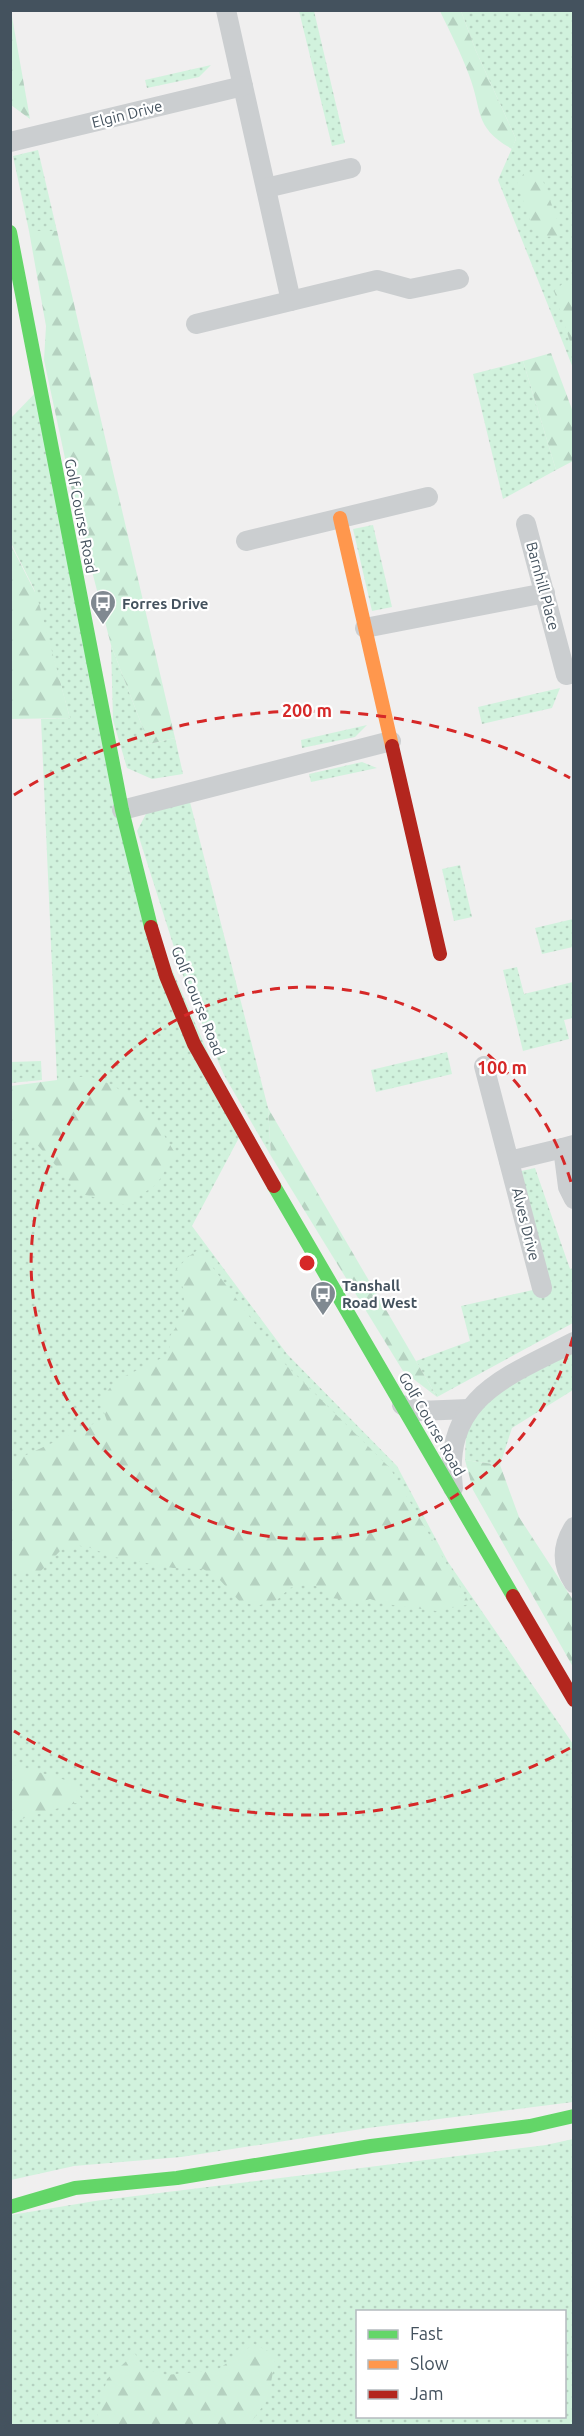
<svg xmlns="http://www.w3.org/2000/svg" width="584" height="2436" font-family="Ubuntu,sans-serif">
  <style>
    .grass { fill: url(#grass-dots); fill-rule: evenodd }
    .forest { fill: url(#forest-firs) }
    .lines { fill: none; stroke-linecap: round; stroke-linejoin: round }
    .street { stroke: #cbced0; stroke-width: 20 }
    .fast { stroke: #63d668; stroke-width: 14 }
    .slow { stroke: #ff974d; stroke-width: 14 }
    .jam { stroke: #b3261e; stroke-width: 14 }
    .ring { fill: none; stroke: #d62828; stroke-width: 3; stroke-dasharray: 10 8 }
    .labels { text-anchor: middle; dominant-baseline: central; stroke-width: 4.5; stroke-linejoin: round; paint-order: stroke }
    .street-label { font-size: 15px; fill: #44525e; stroke: #fff }
    .poi-label { font-size: 15px; font-weight: bold; fill: #44525e; stroke: #fff; text-anchor: start }
    .centre { fill: #d62828; stroke: #fff; stroke-width: 3 }
    .ring-label { font-size: 18px; text-anchor: middle; font-weight: bold; fill: #d62828; stroke: #fff; stroke-width: 4.5; stroke-linejoin: round; paint-order: stroke }
  </style>
  <defs>
    <pattern id="grass-dots" width="8" height="8" patternUnits="userSpaceOnUse" patternTransform="scale(1.5)"><rect width="8" height="8" fill="#d1f2dd"/><path d="M2 2h.1M6 6h.1" fill="none" stroke="#b5d1c0" stroke-width="1.8" stroke-linecap="round"/></pattern>
    <pattern id="forest-firs" width="22" height="20" patternUnits="userSpaceOnUse" patternTransform="scale(1.5)"><rect width="22" height="20" fill="#d1f2dd"/><path d="M5 1l3.5 6h-7zM16 11l3.5 6h-7z" fill="#b5d1c0"/></pattern>
  </defs>
  <rect width="100%" height="100%" fill="#f0efef"/>
  <g class="grass">
    <polygon points="299,11 314,11 345,143 332,146"/>
    <polygon points="461,11 573,11 573,368 498,180 516,139 476,51"/>
    <polygon points="211,65 199,77 147,88 145,80"/>
    <polygon points="38,150 57,231 29,231 13,156"/>
    <polygon points="523,361 556,470 503,499 473,374"/>
    <polygon points="39,389 147,911 242,1132 192,1226 287,1354 397,1466 448,1562 573,1744 573,2102 368,2128 181,2157 74,2166 11,2180 10,1109 58,1102 41,719 70,718 34,589 11,543 11,418"/>
    <polygon points="373,525 392,607 372,611 353,529"/>
    <polygon points="111,645 149,744 175,738 183,774 152,779 127,768 113,720"/>
    <polygon points="560,688 552,708 482,724 478,707"/>
    <polygon points="367,725 355,737 302,748 301,740"/>
    <polygon points="362,762 377,768 311,782 309,774"/>
    <polygon points="190,802 268,1108 271,1156 224,1075 187,988 137,831 147,812"/>
    <polygon points="460,865 472,917 454,921 442,869"/>
    <polygon points="573,919 573,947 542,954 535,928"/>
    <polygon points="517,967 524,994 573,982 573,1018 564,1020 569,1039 523,1051 503,970"/>
    <polygon points="447,1052 452,1074 376,1092 371,1070"/>
    <polygon points="41,1061 42,1080 11,1083 11,1062"/>
    <polygon points="535,1168 570,1269 573,1268 573,1323 437,1397 416,1361 470,1341 461,1306 542,1288 512,1173"/>
    <polygon points="573,1342 573,1390 512,1428 500,1465 465,1460 466,1432 475,1410"/>
    <path d="M573,2139v286l-562,1v-211l84,-14 451,-56zM358,2312h206v104h-206z"/>
  </g>
  <g class="forest">
    <polygon points="11,11 30,119 11,105"/>
    <path d="M440,11h21l15,40 40,88 -4,10c-39,-22 -29,-38 -43,-74 -8,-22 -19,-43 -29,-64z"/>
    <polygon points="524,173 541,175 563,236 544,237 531,222 517,183"/>
    <polygon points="29,231 57,231 175,738 149,744 111,645 75,505 44,360 46,326"/>
    <polygon points="567,280 573,286 573,351 554,291"/>
    <polygon points="551,353 573,412 573,461 556,470 523,361"/>
    <polygon points="10,543 37,596 70,718 11,719"/>
    <polygon points="88,1076 113,1085 151,1114 175,1153 157,1184 126,1205 81,1194 33,1140 11,1143 11,1086"/>
    <polygon points="268,1108 437,1397 403,1371 271,1156"/>
    <polygon points="199,1249 285,1364 390,1468 470,1604 436,1611 386,1604 370,1599 360,1602 332,1598 316,1586 299,1585 290,1588 277,1600 260,1605 241,1603 219,1579 203,1569 173,1568 114,1557 88,1547 75,1545 61,1550 37,1575 11,1569 11,1462 93,1424 107,1421 100,1401 115,1381 170,1354 170,1336 180,1321 184,1310 184,1290 175,1271 188,1257"/>
    <polygon points="465,1460 500,1465 519,1517 573,1600 573,1667 473,1490"/>
    <polygon points="11,1764 72,1782 83,1801 11,1822"/>
    <polygon points="254,2344 276,2355 268,2399 249,2425 95,2425 107,2379 135,2353 141,2368 166,2375 217,2370"/>
  </g>
  <g class="lines">
    <g class="street">
      <polyline points="226,10 291,301"/>
      <polyline points="10,142 243,86"/>
      <polyline points="266,188 351,168"/>
      <polyline points="196,324 377,280 410,289 459,279"/>
      <polyline points="526,524 566,675 574,673"/>
      <polyline points="246,541 428,497"/>
      <polyline points="365,628 545,593"/>
      <polyline points="122,810 391,741"/>
      <polyline points="484,1066 542,1288"/>
      <polyline points="574,1145 563,1148 568,1187 574,1199"/>
      <polyline points="509,1161 563,1148"/>
      <polyline points="402,1405 419,1411 469,1409"/>
      <path d="M453,1488c-11,-91 53,-111 121,-146"/>
      <path d="M574,1527c-12,19 -13,37 0,56"/>
    </g>
    <g class="fast">
      <polyline points="10,232 122,810 151,927"/>
      <polyline points="274,1186 513,1596"/>
      <polyline points="10,2207 75,2188 177,2178 371,2146 530,2126 574,2116"/>
    </g>
    <polyline class="slow" points="340,518 392,746"/>
    <g class="jam">
      <polyline points="392,746 440,954"/>
      <polyline points="151,927 166,976 194,1044 274,1186"/>
      <polyline points="513,1596 574,1700"/>
    </g>
  </g>
  <g class="ring">
    <path d="M573 1337A276 276 0 1 1 573 1189"/>
    <path d="M570 1748A552 552 0 0 1 14 1731M14 795A552 552 0 0 1 570 778"/>
  </g>
  <defs>
    <symbol id="bus-pin" viewBox="-11 -11 22 30"><path d="M0 17L-7.5 6A9.5 9.5 0 1 1 7.5 6Z" fill="#808991" stroke="#fff"/><path d="M-5-6H5V4H4V6H2V4H-2V6H-4V4H-5ZM-3.5-4V0h7V-4ZM-3.5 1.2v1.5H-2V1.2ZM2 1.2v1.5H3.5V1.2Z" fill="#fff"/></symbol>
  </defs>
  <g fill-rule="evenodd">
    <use href="#bus-pin" x="88" y="588" width="30" height="40"/>
    <use href="#bus-pin" x="308" y="1279" width="30" height="40"/>
  </g>
  <g class="labels">
    <g class="street-label">
      <text transform="translate(127 114) rotate(-14)">Elgin Drive</text>
      <text transform="translate(81 516) rotate(79)">Golf Course Road</text>
      <text transform="translate(543 586) rotate(75)">Barnhill Place</text>
      <text transform="translate(198 1001) rotate(68)">Golf Course Road</text>
      <text transform="translate(526 1224) rotate(76)">Alves Drive</text>
      <text transform="translate(432 1424) rotate(60)">Golf Course Road</text>
    </g>
    <g class="poi-label">
      <text x="122" y="603">Forres Drive</text>
      <text x="342" y="1285">Tanshall<tspan x="342" dy="17">Road West</tspan></text>
    </g>
  </g>
  <circle cx="307" cy="1263" r="9" class="centre"/>
  <g class="ring-label">
    <text x="307" y="717">200 m</text>
    <text x="502" y="1074">100 m</text>
  </g>
  <rect width="584" height="2436" fill="none" stroke="#44525e" stroke-width="24"/>
  <rect x="356" y="2310" width="210" height="108" fill="#ffffff" stroke="#b4babf" stroke-width="1.5"/>
  <rect x="368" y="2330" width="30" height="9" fill="#63d668" stroke="#b4babf" stroke-width="1.5"/>
  <text x="410" y="2340" font-size="18" fill="#44525e">Fast</text>
  <rect x="368" y="2360" width="30" height="9" fill="#ff974d" stroke="#b4babf" stroke-width="1.5"/>
  <text x="410" y="2370" font-size="18" fill="#44525e">Slow</text>
  <rect x="368" y="2390" width="30" height="9" fill="#b3261e" stroke="#b4babf" stroke-width="1.5"/>
  <text x="410" y="2400" font-size="18" fill="#44525e">Jam</text>
</svg>
